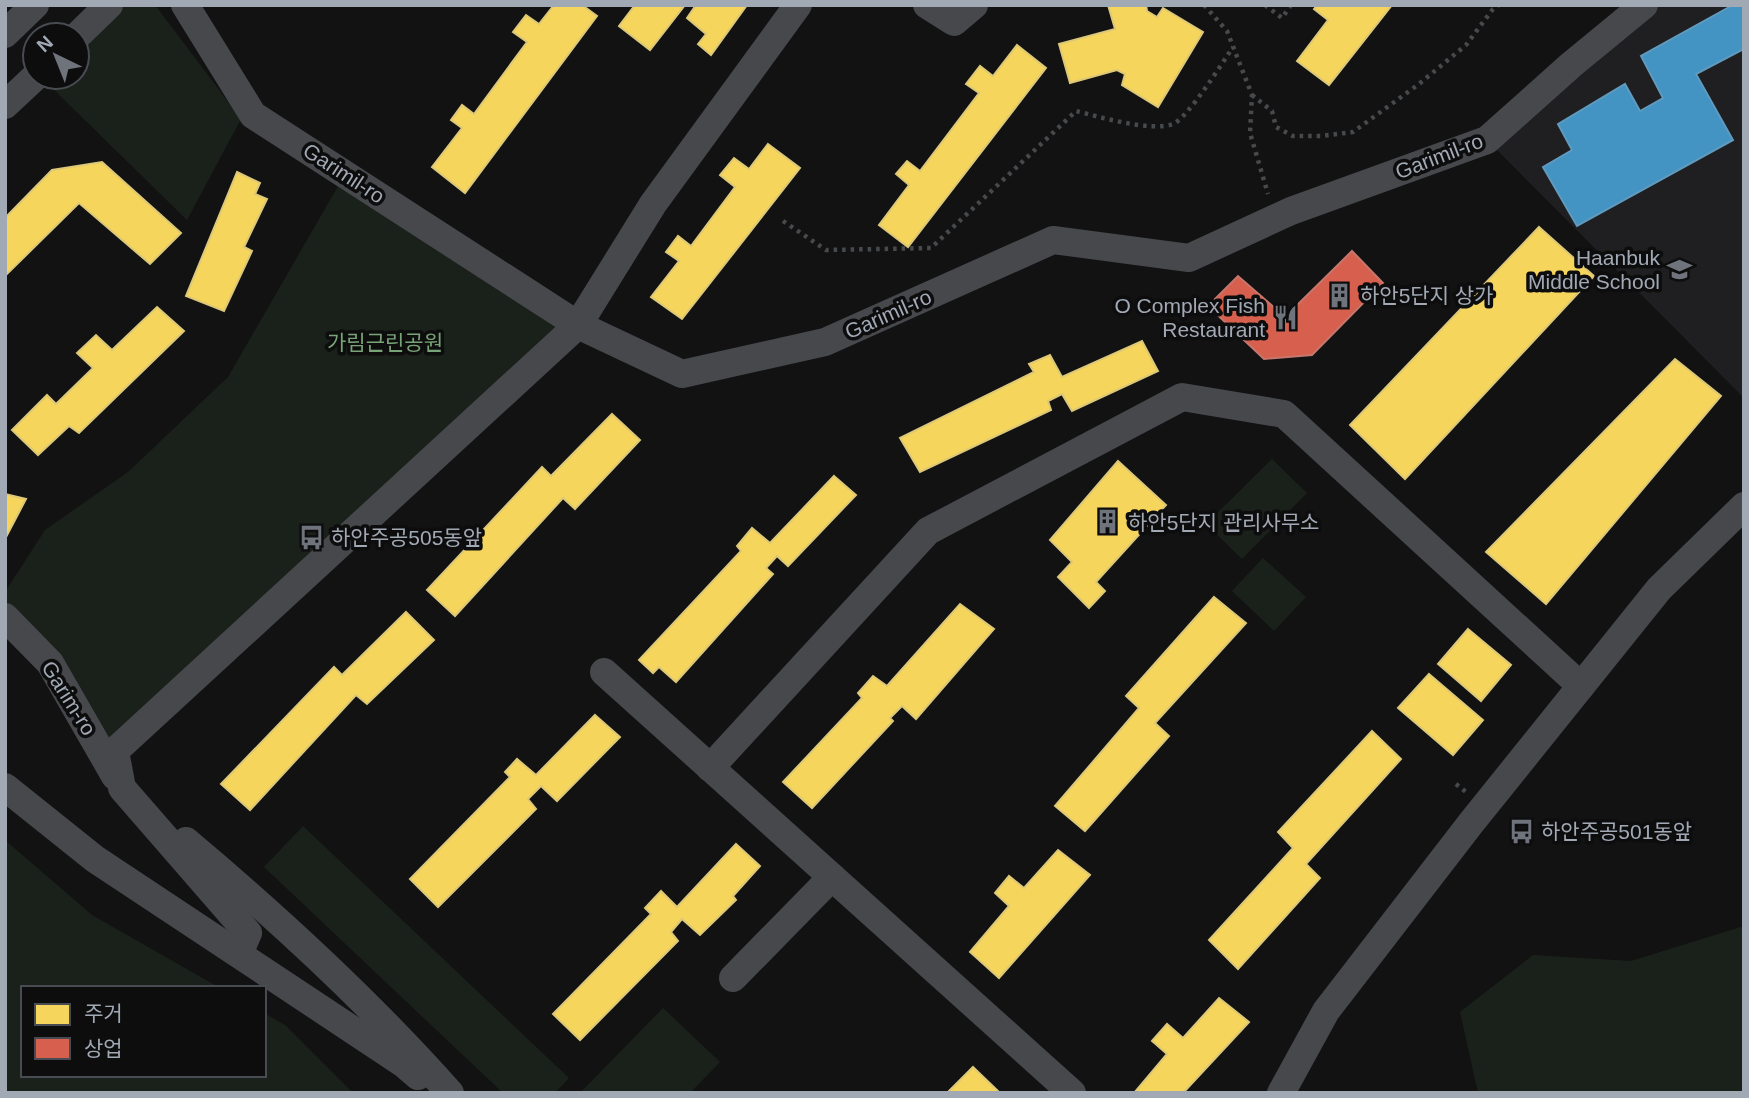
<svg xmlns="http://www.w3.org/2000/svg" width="1749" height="1098" font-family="Helvetica,'Noto Sans KR',sans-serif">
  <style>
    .built { fill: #1f1f21 }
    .green { fill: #1a211b }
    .homes { fill: #f6d55c; stroke: #dcc877; stroke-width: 2 }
    .shops { fill: #d6604d; stroke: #c6766c; stroke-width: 2 }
    .schools { fill: #4393c3; stroke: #5f9abf; stroke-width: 2 }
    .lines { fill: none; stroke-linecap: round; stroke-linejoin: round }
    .path { stroke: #474a4d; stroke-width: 4.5; stroke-dasharray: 3.5 5; stroke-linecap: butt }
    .minor { stroke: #46484c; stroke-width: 28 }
    .labels { text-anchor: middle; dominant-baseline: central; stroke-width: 7; stroke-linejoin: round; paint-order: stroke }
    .street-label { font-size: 21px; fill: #a1a9b5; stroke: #0d0d0e }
    .poi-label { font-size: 21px; fill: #a1a9b5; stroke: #0d0d0e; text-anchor: start }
    .park-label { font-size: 21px; fill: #77a376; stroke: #0d0d0e }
  </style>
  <rect width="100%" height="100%" fill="#121213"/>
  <polygon class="built" points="1644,5 1744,5 1744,398 1487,140"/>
  <g class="green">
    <polygon points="109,5 155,5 241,119 187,220 41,77 77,77 77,36"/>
    <polygon points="345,174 578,325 115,751 5,617 5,592 45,530 128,472 228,377"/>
    <polygon points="1272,459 1307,493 1242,559 1206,524"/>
    <polygon points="1263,558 1306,597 1274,631 1232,591"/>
    <polygon points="303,826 569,1078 555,1093 503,1093 264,867"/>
    <polygon points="5,840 92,915 220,988 23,988 23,1075 264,1075 264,1013 285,1025 353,1093 5,1093"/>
    <polygon points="1744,926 1744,1093 1478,1093 1460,1012 1533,955 1631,961"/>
    <polygon points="663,1008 720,1062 690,1093 580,1093"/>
  </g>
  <g class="homes">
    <polygon points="554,5 582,5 597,16 465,193 432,167 462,128 451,120 462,105 474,114 527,42 513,32 526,15 539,24"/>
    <polygon points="635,5 685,5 650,50 619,26"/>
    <polygon points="696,5 747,5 711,55 698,44 706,34 687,18"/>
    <polygon points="1108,5 1146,5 1147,11 1157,17 1163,8 1203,32 1158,107 1122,85 1125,74 1117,70 1070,83 1059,44 1115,29"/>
    <polygon points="1317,5 1392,5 1329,85 1297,61 1328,20 1314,9"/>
    <polygon points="1017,45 1046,68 908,247 879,225 909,185 896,174 907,161 920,171 979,93 966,84 980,66 993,76"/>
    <polygon points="768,144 800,168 682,319 651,297 679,261 666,252 678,236 691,246 735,187 720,175 734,158 749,169"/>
    <polygon points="102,162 181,233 150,264 79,203 6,275 5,218 52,170"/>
    <polygon points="237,172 260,183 255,194 267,199 244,247 252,251 224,311 186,296"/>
    <polygon points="1539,227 1594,276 1405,479 1350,425"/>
    <polygon points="157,307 184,331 79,433 69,426 38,455 12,430 47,395 56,404 93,368 77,353 96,335 112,350"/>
    <polygon points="1142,341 1158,371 1072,411 1062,394 1048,401 1051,410 920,472 900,438 1034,372 1029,364 1050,355 1062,377"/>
    <polygon points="1675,359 1721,396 1546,604 1486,552"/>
    <polygon points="612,414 640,440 575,509 563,498 455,616 427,590 542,467 551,476"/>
    <polygon points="1118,461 1166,505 1096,582 1105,591 1089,608 1058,577 1072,562 1050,540"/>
    <polygon points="834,476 856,495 788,566 777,556 766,568 773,574 676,682 659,667 653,673 639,660 741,551 737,546 752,528 770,543"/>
    <polygon points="5,494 26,499 5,539"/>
    <polygon points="1214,597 1246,623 1155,723 1169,736 1085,831 1055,806 1139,708 1126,696"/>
    <polygon points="960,604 994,629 916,719 902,706 890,718 893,721 812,808 783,782 862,698 858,693 873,676 887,686"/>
    <polygon points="406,612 434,640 367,704 356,695 250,810 221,784 334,667 342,675"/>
    <polygon points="1468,629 1511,665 1481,701 1438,664"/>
    <polygon points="1429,674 1483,720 1453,755 1398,708"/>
    <polygon points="595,715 620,737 557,801 541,786 528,799 536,809 438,907 410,879 510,777 505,772 517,759 536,775"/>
    <polygon points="1372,731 1401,759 1306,864 1320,878 1238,969 1209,940 1293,848 1278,832"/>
    <polygon points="736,844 760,866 733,896 736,900 700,935 682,919 671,932 678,941 580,1040 553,1014 651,914 645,908 661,891 677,907"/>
    <polygon points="1058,850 1090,875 999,978 970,952 1009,906 995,893 1009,876 1024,888"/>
    <polygon points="1219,998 1249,1022 1183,1093 1134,1093 1167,1054 1152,1041 1167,1024 1183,1038"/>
    <polygon points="973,1067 1000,1093 947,1093"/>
  </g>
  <polygon class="shops" points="1352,251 1383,283 1312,355 1264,359 1208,306 1238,276 1285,317"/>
  <polygon class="schools" points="1733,5 1744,5 1744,49 1696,74 1733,140 1577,226 1543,167 1572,150 1558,124 1625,84 1640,111 1663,98 1641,56"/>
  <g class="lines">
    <g class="path">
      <polyline points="1204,5 1227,31 1252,95 1250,133 1268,194"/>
      <polyline points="1265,5 1282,18 1291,5"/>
      <polyline points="1252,95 1272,111 1276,127 1293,136 1321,136 1353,132 1419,84 1466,45 1493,9 1499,5"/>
      <path d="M783,221l43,29 105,-2 145,-137c24,6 74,21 97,13 14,-5 50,-62 60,-77"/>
      <polyline points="1456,784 1466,792"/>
    </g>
    <g class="minor">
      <polyline points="185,5 253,115 578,325 682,374 825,342 1053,240 1189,258 1291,211 1487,140 1571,65 1644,5"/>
      <polyline points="927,5 954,22 974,5"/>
      <polyline points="5,34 35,5"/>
      <polyline points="77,36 109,5"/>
      <polyline points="5,105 35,77"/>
      <polyline points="5,617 50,663 115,776"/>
      <polyline points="604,672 1072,1093"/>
      <polyline points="710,768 928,531 1182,397 1284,414 1581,686"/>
      <polyline points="5,787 95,859 404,1064 418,1076"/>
      <path d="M186,841c93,78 183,161 264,252"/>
      <polyline points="239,954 248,933 122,788 115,751 578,325 653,204 798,5"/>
      <polyline points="733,978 832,877"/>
      <polyline points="1281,1093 1326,1011 1471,823 1659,589 1744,506"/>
    </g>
  </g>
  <defs>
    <symbol id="school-bare" viewBox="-9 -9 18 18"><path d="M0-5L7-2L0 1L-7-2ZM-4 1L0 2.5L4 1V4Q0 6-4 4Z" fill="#6f747c" stroke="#0d0d0e" stroke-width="2.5" paint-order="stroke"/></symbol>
    <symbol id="building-bare" viewBox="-9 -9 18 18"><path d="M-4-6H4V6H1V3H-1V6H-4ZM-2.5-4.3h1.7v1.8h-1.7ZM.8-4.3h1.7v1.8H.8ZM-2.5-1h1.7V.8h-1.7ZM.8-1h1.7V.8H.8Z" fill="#6f747c" stroke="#0d0d0e" stroke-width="2.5" paint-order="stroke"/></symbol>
    <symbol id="restaurant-bare" viewBox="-9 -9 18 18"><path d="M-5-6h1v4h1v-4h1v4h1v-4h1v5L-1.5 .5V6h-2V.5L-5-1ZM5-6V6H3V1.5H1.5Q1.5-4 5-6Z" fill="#6f747c" stroke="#0d0d0e" stroke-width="2.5" paint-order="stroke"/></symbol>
    <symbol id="bus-bare" viewBox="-9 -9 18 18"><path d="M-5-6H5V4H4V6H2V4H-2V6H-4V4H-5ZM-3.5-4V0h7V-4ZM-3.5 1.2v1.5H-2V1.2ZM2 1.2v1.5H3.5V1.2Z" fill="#6f747c" stroke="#0d0d0e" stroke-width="2.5" paint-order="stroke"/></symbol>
  </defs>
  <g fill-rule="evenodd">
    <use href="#school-bare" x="1662" y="252" width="35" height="35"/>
    <use href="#building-bare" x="1322" y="278" width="35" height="35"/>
    <use href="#restaurant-bare" x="1268" y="300" width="35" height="35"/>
    <use href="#building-bare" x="1090" y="504" width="35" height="35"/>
    <use href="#bus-bare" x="294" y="520" width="35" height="35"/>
    <use href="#bus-bare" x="1504" y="814" width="35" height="35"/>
  </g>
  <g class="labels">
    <g class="street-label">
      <text transform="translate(1439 156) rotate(-21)">Garimil-ro</text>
      <text transform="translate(344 173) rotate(33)">Garimil-ro</text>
      <text transform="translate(888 314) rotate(-24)">Garimil-ro</text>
      <text transform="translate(69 698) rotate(58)">Garim-ro</text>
    </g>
    <g class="poi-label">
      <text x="1660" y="257" text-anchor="end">Haanbuk<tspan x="1660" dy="24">Middle School</tspan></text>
      <text x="1360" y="295">하안5단지 상가</text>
      <text x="1265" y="305" text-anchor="end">O Complex Fish<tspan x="1265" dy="24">Restaurant</tspan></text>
      <text x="1128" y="522">하안5단지 관리사무소</text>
      <text x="331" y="537">하안주공505동앞</text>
      <text x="1541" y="831">하안주공501동앞</text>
    </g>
    <g class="park-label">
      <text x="385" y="342">가림근린공원</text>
    </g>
  </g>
  <rect width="1749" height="1098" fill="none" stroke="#a1a9b5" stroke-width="14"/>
  <rect x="21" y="986" width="245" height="91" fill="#0d0d0e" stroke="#484b51" stroke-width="2"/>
  <rect x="35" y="1004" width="35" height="21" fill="#f6d55c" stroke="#484b51" stroke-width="2"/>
  <text x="84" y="1021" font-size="21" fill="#a1a9b5">주거</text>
  <rect x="35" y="1038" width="35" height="21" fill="#d6604d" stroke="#484b51" stroke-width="2"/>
  <text x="84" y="1056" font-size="21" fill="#a1a9b5">상업</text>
  <g transform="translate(56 56) rotate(317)"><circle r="33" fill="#0d0d0e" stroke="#484b51" stroke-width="2"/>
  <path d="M0-5L12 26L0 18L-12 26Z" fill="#6f747c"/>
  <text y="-10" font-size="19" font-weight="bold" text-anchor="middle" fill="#a1a9b5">N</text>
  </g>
</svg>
